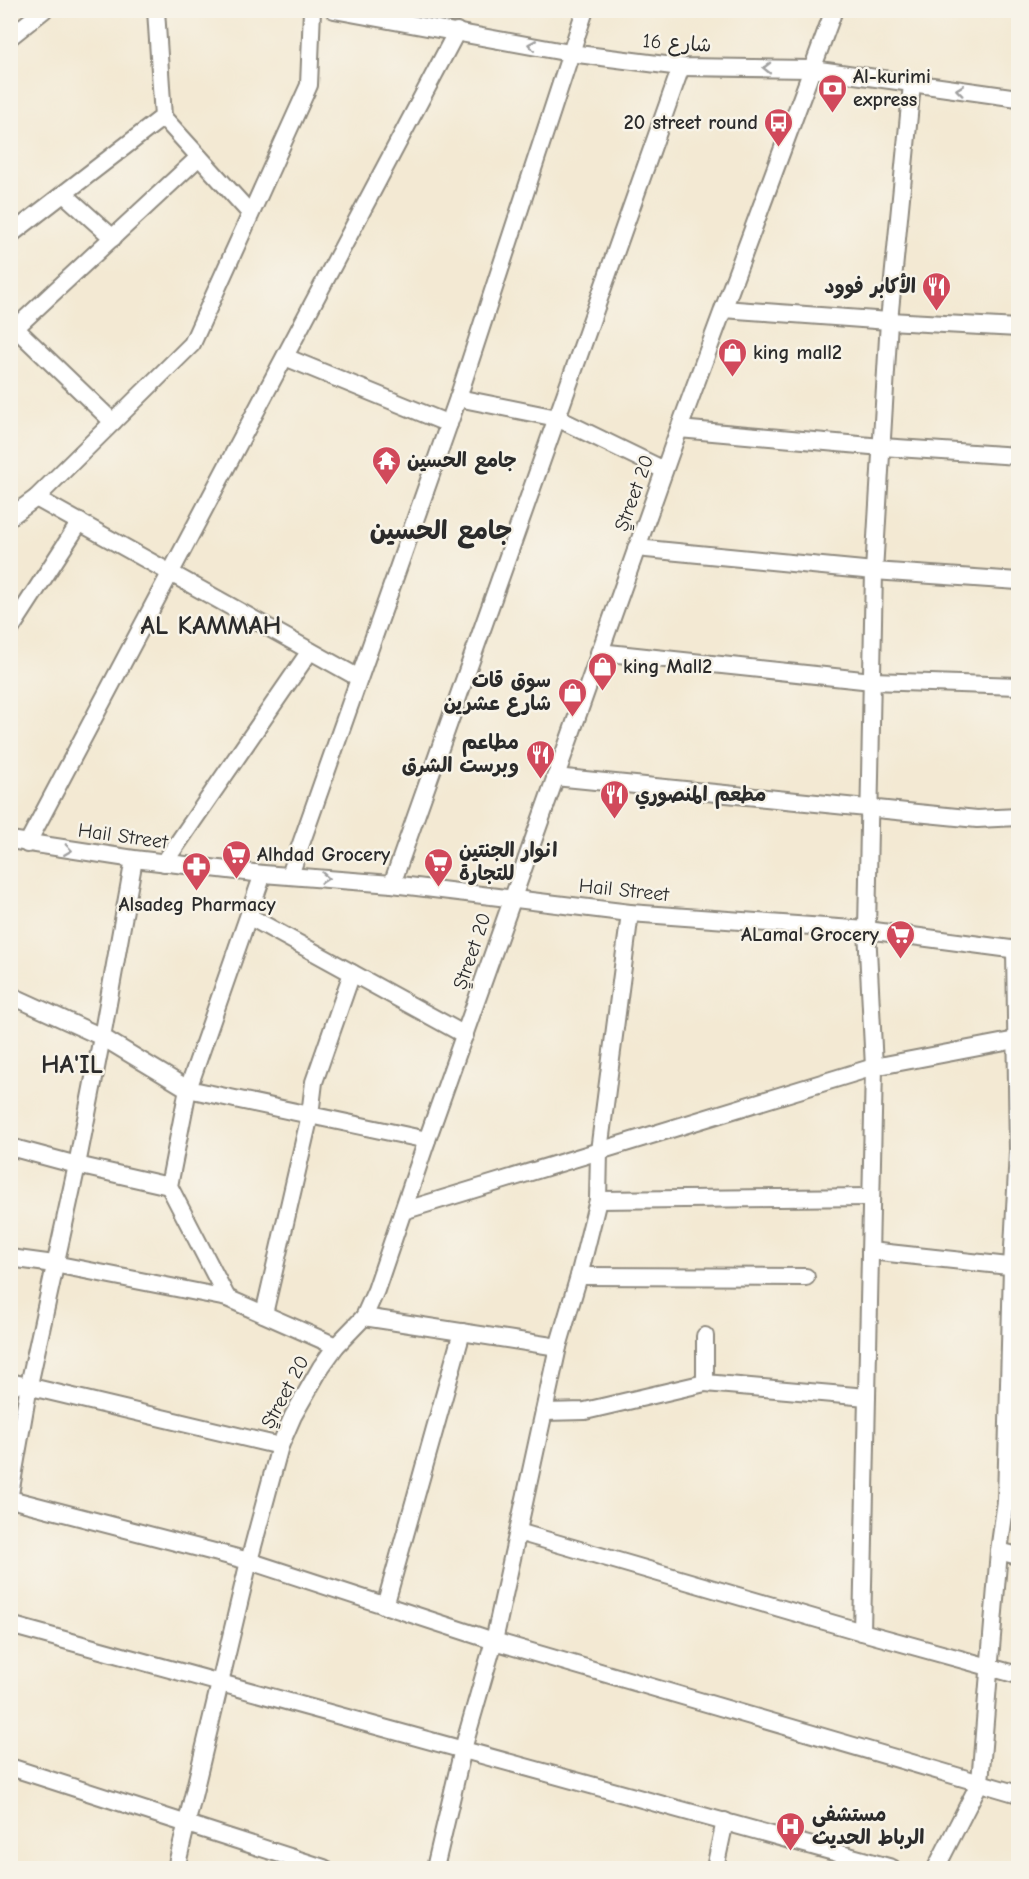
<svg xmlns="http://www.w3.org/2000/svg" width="1029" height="1879" font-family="'Comic Neue','Playpen Sans Arabic',sans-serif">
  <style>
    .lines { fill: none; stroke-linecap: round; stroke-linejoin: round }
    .minor-casing { stroke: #8f8a7f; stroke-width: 20 }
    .minor { stroke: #fff; stroke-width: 16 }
    .oneway { stroke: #a0a0a0 }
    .labels { text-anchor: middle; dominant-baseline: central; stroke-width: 5; stroke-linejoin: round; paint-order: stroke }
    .street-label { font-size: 20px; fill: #2b2b2b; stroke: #f7f3e8 }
    .poi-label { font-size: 20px; font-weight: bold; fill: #2b2b2b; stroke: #f7f3e8; text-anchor: start }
    .district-label { font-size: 26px; font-weight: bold; fill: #2b2b2b; stroke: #f7f3e8 }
  </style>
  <rect width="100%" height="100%" fill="#f7f3e8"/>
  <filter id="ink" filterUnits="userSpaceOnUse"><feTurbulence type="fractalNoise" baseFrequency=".0167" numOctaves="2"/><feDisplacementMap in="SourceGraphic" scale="12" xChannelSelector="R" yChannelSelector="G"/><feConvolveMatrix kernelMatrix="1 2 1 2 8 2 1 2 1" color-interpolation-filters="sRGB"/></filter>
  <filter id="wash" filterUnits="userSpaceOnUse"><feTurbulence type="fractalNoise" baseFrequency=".008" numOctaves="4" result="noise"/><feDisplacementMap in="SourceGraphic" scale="24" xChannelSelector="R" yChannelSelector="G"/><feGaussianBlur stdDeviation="1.35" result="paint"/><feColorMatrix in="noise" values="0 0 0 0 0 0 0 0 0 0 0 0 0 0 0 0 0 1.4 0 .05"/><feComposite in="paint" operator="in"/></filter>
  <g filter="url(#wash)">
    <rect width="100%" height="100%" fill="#f3e9d3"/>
  </g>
  <g filter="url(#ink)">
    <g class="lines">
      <defs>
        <g id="minor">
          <polyline points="334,10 570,53 681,67 812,69 1018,98"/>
          <polyline points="10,37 44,10"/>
          <polyline points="163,117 250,213"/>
          <polyline points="64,194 113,238"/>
          <polyline points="10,235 163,117 156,10"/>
          <polyline points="723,309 889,321 1018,328"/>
          <polyline points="10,323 113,422"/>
          <polyline points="10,333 199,157"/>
          <polyline points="285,357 449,424"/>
          <polyline points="458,398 557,418 664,470"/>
          <polyline points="679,429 882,447 1018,456"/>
          <polyline points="36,498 359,678"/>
          <polyline points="10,517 36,498 192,344 309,85 312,10"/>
          <polyline points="636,548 874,571 1018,581"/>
          <polyline points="10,630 80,522"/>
          <polyline points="599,652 872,681 1018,686"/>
          <polyline points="555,777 977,819 1018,817"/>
          <polyline points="10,840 134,859 263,874 392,884 630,913 867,930 1018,950"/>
          <polyline points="27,844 457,31"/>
          <polyline points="164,863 310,651"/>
          <polyline points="290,875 458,398 585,10"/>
          <polyline points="392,884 681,67"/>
          <polyline points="250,917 465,1035"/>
          <polyline points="10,995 102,1037 188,1089 427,1140"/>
          <polyline points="10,1147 77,1165 169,1186"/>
          <polyline points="598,1200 871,1197"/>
          <polyline points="403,1211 874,1067 1016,1040"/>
          <polyline points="870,1251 1018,1267"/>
          <polyline points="10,1258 54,1264 227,1298 336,1346"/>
          <polyline points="579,1276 806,1277"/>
          <polyline points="227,1298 169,1186 188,1089 263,874"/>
          <polyline points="264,1314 310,1115 314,1082 352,973"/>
          <polyline points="364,1317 558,1347"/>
          <polyline points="10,1382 280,1446"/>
          <polyline points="705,1383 867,1397"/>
          <polyline points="544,1412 585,1411 705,1383 705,1336"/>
          <polyline points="10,1494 29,1385 77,1165 102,1037 134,859"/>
          <polyline points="10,1499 249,1561 494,1641 1018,1794"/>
          <polyline points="518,1532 862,1632 1018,1675"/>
          <polyline points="999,1551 1018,1556"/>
          <polyline points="385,1606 462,1332"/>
          <polyline points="10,1625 892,1868"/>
          <polyline points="862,1632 874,1067 867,930 874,571 889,321 912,84"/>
          <polyline points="10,1767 324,1868"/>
          <polyline points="176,1868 249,1561 280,1446 293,1416 321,1367 336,1346 364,1317 376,1290 427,1140 679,429 834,10"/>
          <polyline points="435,1868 463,1749 494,1641 558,1347 579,1276 598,1200 599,1151 630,913"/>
          <polyline points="715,1868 725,1821"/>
          <polyline points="936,1868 980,1782 999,1551 1006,1501 1012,1267 1018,1151 1015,950"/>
        </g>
      </defs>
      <use href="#minor" class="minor-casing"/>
      <use href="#minor" class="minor"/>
    </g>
    <defs><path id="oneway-chevron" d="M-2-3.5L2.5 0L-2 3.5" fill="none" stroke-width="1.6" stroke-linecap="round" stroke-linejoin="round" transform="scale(1.5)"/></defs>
    <g class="oneway">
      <use href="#oneway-chevron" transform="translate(532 45) rotate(-169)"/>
      <use href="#oneway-chevron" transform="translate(767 68) rotate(-179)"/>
      <use href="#oneway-chevron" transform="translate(960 90) rotate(-173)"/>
      <use href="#oneway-chevron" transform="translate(68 850) rotate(8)"/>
      <use href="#oneway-chevron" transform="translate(325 878) rotate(5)"/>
    </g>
  </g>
  <defs>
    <symbol id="bank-pin" viewBox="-11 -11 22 30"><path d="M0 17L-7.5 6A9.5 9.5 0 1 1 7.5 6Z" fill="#d1495b" stroke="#f7f3e8"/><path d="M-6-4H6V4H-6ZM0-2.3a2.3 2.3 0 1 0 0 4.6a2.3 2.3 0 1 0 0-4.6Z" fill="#fff"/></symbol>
    <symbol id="bus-pin" viewBox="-11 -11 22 30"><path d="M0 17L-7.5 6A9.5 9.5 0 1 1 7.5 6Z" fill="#d1495b" stroke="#f7f3e8"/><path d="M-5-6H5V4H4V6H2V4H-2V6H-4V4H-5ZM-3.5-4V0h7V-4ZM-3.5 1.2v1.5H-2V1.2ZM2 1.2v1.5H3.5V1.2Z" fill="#fff"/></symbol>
    <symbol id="restaurant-pin" viewBox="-11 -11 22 30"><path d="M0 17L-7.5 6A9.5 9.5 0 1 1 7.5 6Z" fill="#d1495b" stroke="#f7f3e8"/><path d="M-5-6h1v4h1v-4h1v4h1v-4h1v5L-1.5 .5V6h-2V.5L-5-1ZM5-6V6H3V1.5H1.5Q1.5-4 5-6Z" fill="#fff"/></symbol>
    <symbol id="shop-pin" viewBox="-11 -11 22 30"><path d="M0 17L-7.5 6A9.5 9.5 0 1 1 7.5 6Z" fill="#d1495b" stroke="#f7f3e8"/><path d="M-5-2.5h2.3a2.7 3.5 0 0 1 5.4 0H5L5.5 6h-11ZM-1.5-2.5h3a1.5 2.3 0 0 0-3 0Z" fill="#fff"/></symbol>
    <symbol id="temple-pin" viewBox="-11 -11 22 30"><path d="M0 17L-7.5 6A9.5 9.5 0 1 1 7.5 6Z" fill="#d1495b" stroke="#f7f3e8"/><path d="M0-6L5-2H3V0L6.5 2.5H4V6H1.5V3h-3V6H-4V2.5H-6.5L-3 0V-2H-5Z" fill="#fff"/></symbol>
    <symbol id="supermarket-pin" viewBox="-11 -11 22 30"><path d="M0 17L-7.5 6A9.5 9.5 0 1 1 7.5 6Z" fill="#d1495b" stroke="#f7f3e8"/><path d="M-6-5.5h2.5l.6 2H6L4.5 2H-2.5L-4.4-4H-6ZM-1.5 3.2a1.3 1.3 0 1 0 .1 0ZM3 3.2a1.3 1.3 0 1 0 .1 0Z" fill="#fff"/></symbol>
    <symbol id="pharmacy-pin" viewBox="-11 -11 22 30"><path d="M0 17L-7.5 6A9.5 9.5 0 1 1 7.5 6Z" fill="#d1495b" stroke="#f7f3e8"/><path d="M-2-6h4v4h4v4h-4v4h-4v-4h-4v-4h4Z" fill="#fff"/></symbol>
    <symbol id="hospital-pin" viewBox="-11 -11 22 30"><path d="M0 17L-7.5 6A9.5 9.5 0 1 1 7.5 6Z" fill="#d1495b" stroke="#f7f3e8"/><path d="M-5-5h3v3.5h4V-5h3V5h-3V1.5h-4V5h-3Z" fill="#fff"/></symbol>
  </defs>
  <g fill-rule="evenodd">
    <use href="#bank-pin" x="816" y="72" width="33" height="45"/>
    <use href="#bus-pin" x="762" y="106" width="33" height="45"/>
    <use href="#restaurant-pin" x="920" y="270" width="33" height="45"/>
    <use href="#shop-pin" x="716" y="336" width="33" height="45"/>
    <use href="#temple-pin" x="370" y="444" width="33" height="45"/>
    <use href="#shop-pin" x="586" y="650" width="33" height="45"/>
    <use href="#shop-pin" x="556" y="676" width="33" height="45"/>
    <use href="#restaurant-pin" x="524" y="738" width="33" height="45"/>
    <use href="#restaurant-pin" x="598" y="778" width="33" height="45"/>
    <use href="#supermarket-pin" x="220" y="838" width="33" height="45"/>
    <use href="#supermarket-pin" x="422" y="846" width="33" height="45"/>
    <use href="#pharmacy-pin" x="180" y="850" width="33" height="45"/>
    <use href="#supermarket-pin" x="884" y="918" width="33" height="45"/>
    <use href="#hospital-pin" x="774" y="1810" width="33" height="45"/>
  </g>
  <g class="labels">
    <g class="street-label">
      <text transform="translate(677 43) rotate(4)">شارع 16</text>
      <text transform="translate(634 493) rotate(-70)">ٍStreet 20</text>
      <text transform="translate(123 836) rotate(8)">Hail Street</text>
      <text transform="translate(624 890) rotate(6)">Hail Street</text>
      <text transform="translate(472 951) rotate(-71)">ٍStreet 20</text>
      <text transform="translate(285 1392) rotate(-62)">ٍStreet 20</text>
    </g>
    <g class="poi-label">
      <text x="853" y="76">Al-kurimi<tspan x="853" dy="23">express</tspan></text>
      <text x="758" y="122" text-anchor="end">20 street round</text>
      <text x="916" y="286" text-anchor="end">الأكابر فوود</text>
      <text x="753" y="352">king mall2</text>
      <text x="407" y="460">جامع الحسين</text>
      <text x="623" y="666">king Mall2</text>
      <text x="551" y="680" text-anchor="end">سوق قات<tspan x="551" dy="23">شارع عشرين</tspan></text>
      <text x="519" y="742" text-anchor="end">مطاعم<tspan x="519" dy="23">وبرست الشرق</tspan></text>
      <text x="635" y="794">مطعم المنصوري</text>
      <text x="459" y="850">انوار الجنتين<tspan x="459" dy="23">للتجارة</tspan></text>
      <text x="257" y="854">Alhdad Grocery</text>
      <text x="197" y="904" text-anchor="middle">Alsadeg Pharmacy</text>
      <text x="879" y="934" text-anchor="end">ALamal Grocery</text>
      <text x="812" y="1814">مستشفى<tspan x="812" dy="23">الرباط الحديث</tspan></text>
    </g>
    <g class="district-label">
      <text x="441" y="531">جامع الحسين</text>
      <text x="211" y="626">AL KAMMAH</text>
      <text x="72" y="1065">HA'IL</text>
    </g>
  </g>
  <rect width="1029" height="1879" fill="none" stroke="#f7f3e8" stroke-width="36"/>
</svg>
